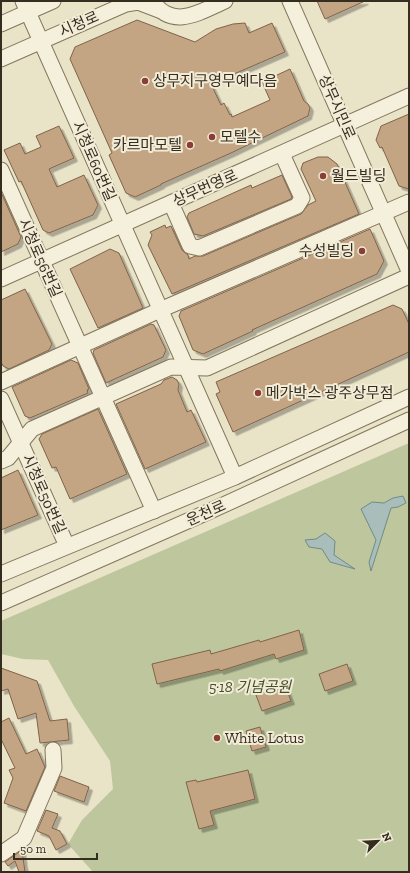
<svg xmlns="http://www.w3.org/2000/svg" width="410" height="873" font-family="'Zilla Slab','Noto Sans KR',serif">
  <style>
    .green { fill: #bec69d }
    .water { fill: #a9beba; stroke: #708b87 }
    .building { fill: #c3a483; stroke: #806348; filter: url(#shadow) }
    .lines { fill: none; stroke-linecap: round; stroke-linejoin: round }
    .minor-casing { stroke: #83765f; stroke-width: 17 }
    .minor { stroke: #f5f0db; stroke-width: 15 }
    .poi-dot { fill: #8b3e36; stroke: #f2ecd7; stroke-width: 1.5 }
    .labels { text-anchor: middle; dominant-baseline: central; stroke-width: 4; stroke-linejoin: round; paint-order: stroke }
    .street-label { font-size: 15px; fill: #362d21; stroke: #f2ecd7 }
    .poi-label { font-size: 15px; fill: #362d21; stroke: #f2ecd7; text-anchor: start }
    .park-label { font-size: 15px; font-style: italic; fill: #43502a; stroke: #f2ecd7 }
  </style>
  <defs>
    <filter id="shadow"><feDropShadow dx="3.5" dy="3.5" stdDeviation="0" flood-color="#0004"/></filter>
  </defs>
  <rect width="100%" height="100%" fill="#e9e3c8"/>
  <polygon class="green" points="409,443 409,872 93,872 68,844 82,820 113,789 110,761 74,706 48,660 23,659 1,654 1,621"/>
  <g class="water">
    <polygon points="403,496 406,503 398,507 391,508 371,571 369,562 376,540 361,509 372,502 384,503 393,498"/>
    <polygon points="325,533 335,541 334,555 355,569 330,562 322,549 309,547 305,540 316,539"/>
  </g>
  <g class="building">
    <polygon points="317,1 365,1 325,19"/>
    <polygon points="137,20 195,42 216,29 233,24 245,23 249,33 272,23 285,52 211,84 221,105 224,103 230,115 231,114 232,117 270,100 262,82 290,69 304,101 308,104 310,108 308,116 231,153 161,184 161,185 135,197 126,193 109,155 112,153 70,59 75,47"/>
    <polygon points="409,114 409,189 399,186 382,147 380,148 376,140 381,126"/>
    <polygon points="59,126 74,158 49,169 57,187 84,175 98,205 93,215 49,233 43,230 21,181 19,182 4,150 20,143 25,154 41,147 36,136"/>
    <polygon points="318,157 328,157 337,164 359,214 172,294 148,245 152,235 150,232 165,225 166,228 171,226 182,250 188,255 189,259 195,256 203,256 301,214 308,205 316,201 301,169 303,163"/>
    <polygon points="282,175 292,197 291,199 203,236 194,234 187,217 189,213 251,185 252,188"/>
    <polygon points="1,192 21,237 18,244 1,252"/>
    <polygon points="370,229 384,261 377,274 252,330 253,331 203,354 193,350 179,316 181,311"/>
    <polygon points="110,249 119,253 143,308 98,328 70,269"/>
    <polygon points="25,289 52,344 49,350 9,369 3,366 1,362 1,300"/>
    <polygon points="393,305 402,309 409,324 409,352 233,432 216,394 220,392 216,382"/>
    <polygon points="151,324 154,325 166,350 163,357 106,383 93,353 94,350"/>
    <polygon points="71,360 78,363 89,389 87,390 88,393 30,418 25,416 12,387"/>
    <polygon points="172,377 177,380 179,384 178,390 187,412 191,410 206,442 145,469 116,404 161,384 164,380"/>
    <polygon points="98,409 127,474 70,499 56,467 52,468 39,439 42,434"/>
    <polygon points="18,470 38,515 1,530 1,478"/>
    <polygon points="299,630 304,650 276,659 274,654 220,671 219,669 157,684 152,664 210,650 211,654 259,640 260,642"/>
    <polygon points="347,664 353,681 325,691 319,674"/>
    <polygon points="1,668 37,681 50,721 67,719 69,740 40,743 36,713 18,719 8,689 1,691"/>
    <polygon points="285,685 291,701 262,711 256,695"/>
    <polygon points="9,718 26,754 37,749 45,767 26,811 4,803 13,778 9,770 15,768 1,739 1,722"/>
    <polygon points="260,727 266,747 252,751 246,731"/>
    <polygon points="248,770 255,799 210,811 214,825 199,829 186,782 196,780 197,782"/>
    <polygon points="60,776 89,787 84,802 54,791"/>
    <polygon points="46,810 58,814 52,828 60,831 67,844 56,850 49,836 37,831"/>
    <polygon points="22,850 25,872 19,872 15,861 8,866 5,862"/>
  </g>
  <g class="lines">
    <defs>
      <g id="minor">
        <polyline points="23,1 235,477"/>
        <polyline points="290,1 409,271"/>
        <path d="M153,2c20,28 47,10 72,-1"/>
        <polyline points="1,24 53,1"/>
        <polyline points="1,59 126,4 138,2 159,10"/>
        <polyline points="1,170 154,511"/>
        <polyline points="171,203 190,246 199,248 297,206 302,198 282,154"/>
        <polyline points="1,279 409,96"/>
        <polyline points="1,382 160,310 409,202"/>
        <polyline points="1,399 67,546"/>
        <polyline points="1,461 8,458 32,429 171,367 207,368 409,276"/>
        <polyline points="1,574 235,477 409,397"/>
        <polyline points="1,603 208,512 409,420"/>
        <polyline points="1,854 24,838 54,768 53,750"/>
      </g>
    </defs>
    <use href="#minor" class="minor-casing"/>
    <use href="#minor" class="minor"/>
  </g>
  <g class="poi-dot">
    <circle cx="145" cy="81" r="4"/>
    <circle cx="212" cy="137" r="4"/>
    <circle cx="190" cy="145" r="4"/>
    <circle cx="323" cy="176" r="4"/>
    <circle cx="362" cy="251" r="4"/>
    <circle cx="258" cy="393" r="4"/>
    <circle cx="217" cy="738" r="4"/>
  </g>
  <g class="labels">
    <g class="street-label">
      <text transform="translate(79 24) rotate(-24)">시청로</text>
      <text transform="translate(337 107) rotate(66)">상무시민로</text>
      <text transform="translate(94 161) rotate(66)">시청로60번길</text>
      <text transform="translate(205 188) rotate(-24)">상무번영로</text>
      <text transform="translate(40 258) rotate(66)">시청로56번길</text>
      <text transform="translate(44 494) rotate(66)">시청로50번길</text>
      <text transform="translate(206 513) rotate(-24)">운천로</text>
    </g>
    <g class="poi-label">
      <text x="153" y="81">상무지구영무예다음</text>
      <text x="220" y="137">모텔수</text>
      <text x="182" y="145" text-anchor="end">카르마모텔</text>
      <text x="331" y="176">월드빌딩</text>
      <text x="354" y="251" text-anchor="end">수성빌딩</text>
      <text x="266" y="393">메가박스 광주상무점</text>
      <text x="225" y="738">White Lotus</text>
    </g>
    <g class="park-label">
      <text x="250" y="687">5·18 기념공원</text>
    </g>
  </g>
  <rect width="410" height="873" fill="none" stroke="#362d21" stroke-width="4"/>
  <g transform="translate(378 841) rotate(66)" stroke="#f2ecd7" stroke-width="3" paint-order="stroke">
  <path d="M0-3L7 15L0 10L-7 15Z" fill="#362d21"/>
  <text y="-6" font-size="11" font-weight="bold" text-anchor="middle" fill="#362d21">N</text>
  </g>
  <path d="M14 853v6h83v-6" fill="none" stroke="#362d21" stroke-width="2"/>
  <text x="20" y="853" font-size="12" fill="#362d21" stroke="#f2ecd7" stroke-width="3" paint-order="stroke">50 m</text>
</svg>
